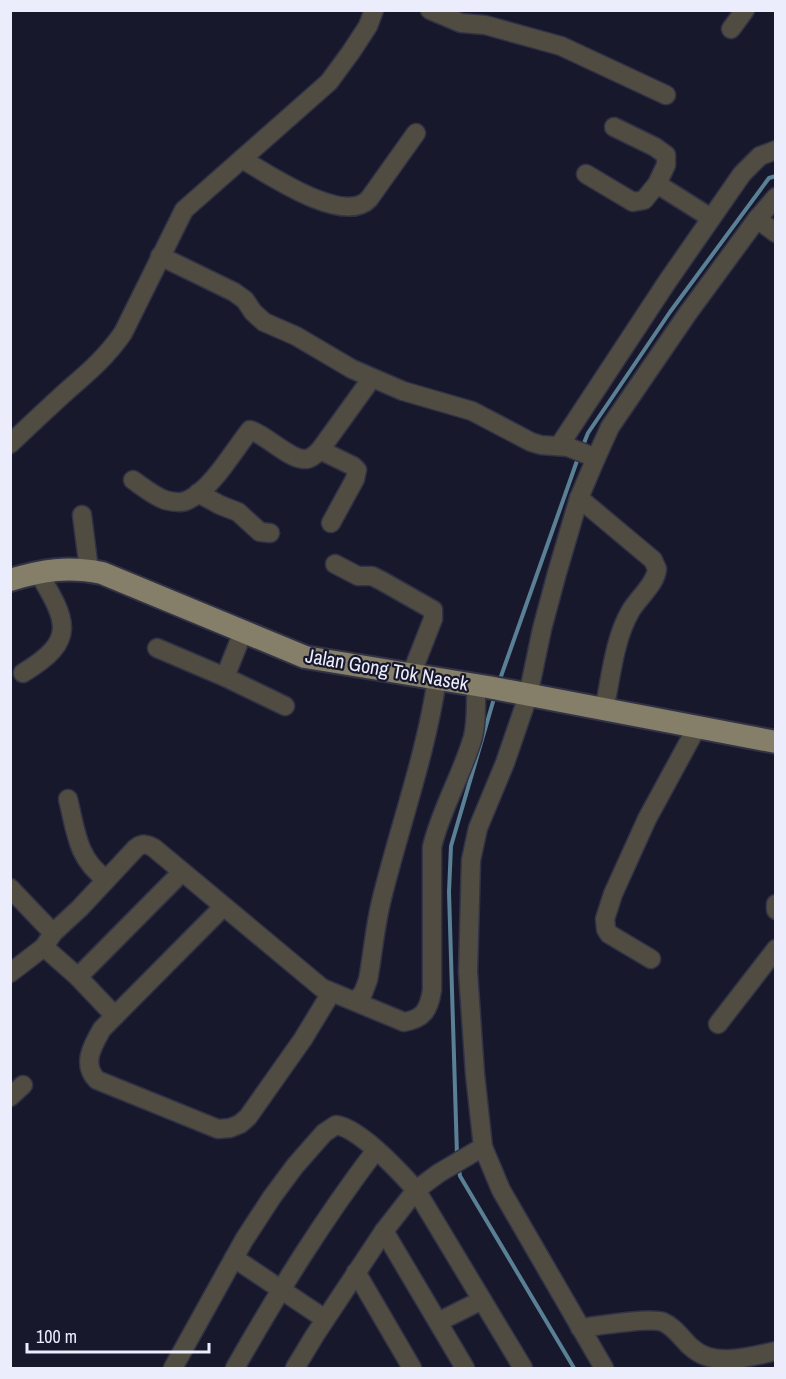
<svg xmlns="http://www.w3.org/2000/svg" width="786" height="1379" font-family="'Archivo Narrow',sans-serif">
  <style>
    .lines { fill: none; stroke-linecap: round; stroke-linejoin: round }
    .stream { stroke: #5a8095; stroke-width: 4 }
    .minor-casing { stroke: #313246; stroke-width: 21 }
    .major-casing { stroke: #313246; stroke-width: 26 }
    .minor { stroke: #504c42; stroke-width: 18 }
    .major { stroke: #857e68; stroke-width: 22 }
    .labels { text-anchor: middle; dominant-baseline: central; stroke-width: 4.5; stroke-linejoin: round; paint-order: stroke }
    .street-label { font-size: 20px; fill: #ecedfc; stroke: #18182d }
  </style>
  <rect width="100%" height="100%" fill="#18182d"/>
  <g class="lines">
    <g class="stream">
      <polyline points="582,448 588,433 670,312 769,178 776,176"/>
      <polyline points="499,682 578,458"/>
      <polyline points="457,1155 449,892 451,846 495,695"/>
      <polyline points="459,1169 460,1176 473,1198 574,1368"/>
    </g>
    <defs>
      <g id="minor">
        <polyline points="430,10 461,23 485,25 561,46 666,95"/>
        <polyline points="731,29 745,10"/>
        <polyline points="614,127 655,147 666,155 666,165 657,184"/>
        <path d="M242,159c26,15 102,67 127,40l47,-66"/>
        <polyline points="586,174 633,202 644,200 657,184 711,218"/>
        <polyline points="757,219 776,233"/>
        <polyline points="160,256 234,292 245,300 253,312 264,322 296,336 352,369 403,391 472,411 531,442 541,445 568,447 596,458"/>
        <path d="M10,444c20,-19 39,-37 59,-55 21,-18 38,-33 54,-56l61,-123 145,-128 22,-30 17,-26 6,-16"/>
        <polyline points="559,446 667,282 742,174 760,156 776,150"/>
        <polyline points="320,450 353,466 357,470 355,479 331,523"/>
        <path d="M133,480c10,7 21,16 32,20 7,2 17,3 23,0 24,-11 46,-50 62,-70 16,5 38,28 53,29 7,1 13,-5 17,-9l52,-72"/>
        <polyline points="198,493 220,505 238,512 260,532 270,533"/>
        <path d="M579,498l74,62 4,9c-1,15 -20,30 -27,43 -16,28 -19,66 -26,98"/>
        <polyline points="82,515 89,570"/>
        <polyline points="335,564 358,576 372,576 382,581 433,610 433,619 411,675"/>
        <polyline points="243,632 225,677 285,706"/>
        <polyline points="157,648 225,677"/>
        <path d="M23,673c55,-33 44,-52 15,-101"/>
        <path d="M68,799c8,32 9,60 38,80"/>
        <polyline points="10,888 53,933"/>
        <polyline points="776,904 776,910"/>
        <path d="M223,907l-121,122c-9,16 -21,35 -5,51l121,49 12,-1 10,-4 8,-7 55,-78 28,-46"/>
        <polyline points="44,947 78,977 115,1016"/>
        <polyline points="651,959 609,934 606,929 605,919 613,894 647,819 697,727"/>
        <path d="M10,973l34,-26 9,-14 27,-25 56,-60c7,-5 11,-4 18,0l168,140 82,34c19,-3 25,-12 28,-32v-143c9,-38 30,-72 41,-110 4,-16 3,-35 3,-52"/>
        <polyline points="78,977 182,872"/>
        <path d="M355,1001l8,-8 5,-13c5,-27 7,-55 14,-82 18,-73 44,-144 55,-219"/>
        <polyline points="718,1024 776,949"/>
        <polyline points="10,1097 23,1085"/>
        <polyline points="384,1231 465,1368"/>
        <polyline points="234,1258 325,1319"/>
        <polyline points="356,1272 412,1368"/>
        <polyline points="438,1322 482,1300"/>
        <path d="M580,1328c17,-2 69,-11 83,-6 12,5 19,17 28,25 22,21 58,10 85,4"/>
        <path d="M173,1368l71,-128 28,-43 23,-31 29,-33 12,-8c23,3 64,47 80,65l107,178"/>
        <path d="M235,1368c44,-77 87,-147 141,-218"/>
        <polyline points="295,1368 315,1335 384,1231 416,1190 439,1173 483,1147"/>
        <polyline points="604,1368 501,1190 483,1147 475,1074 468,972 471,860 478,828 505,763 528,696 542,629 557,573 579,498 596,458 610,427 688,313 757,219 776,197"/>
      </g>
      <path id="major" d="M10,580c33,-10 58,-14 92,-7l203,84 183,30 288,55"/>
    </defs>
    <use href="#minor" class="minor-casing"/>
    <use href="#major" class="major-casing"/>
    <use href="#minor" class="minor"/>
    <use href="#major" class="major"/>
  </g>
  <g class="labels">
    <g class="street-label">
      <text transform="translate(387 669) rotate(10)">Jalan Gong Tok Nasek</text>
    </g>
  </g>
  <rect width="786" height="1379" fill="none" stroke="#ecedfc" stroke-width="24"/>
  <path d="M27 1343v9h182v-9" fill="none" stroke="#ecedfc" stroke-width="3"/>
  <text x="36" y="1343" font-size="18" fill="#ecedfc" stroke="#18182d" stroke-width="4.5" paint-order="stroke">100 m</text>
</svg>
